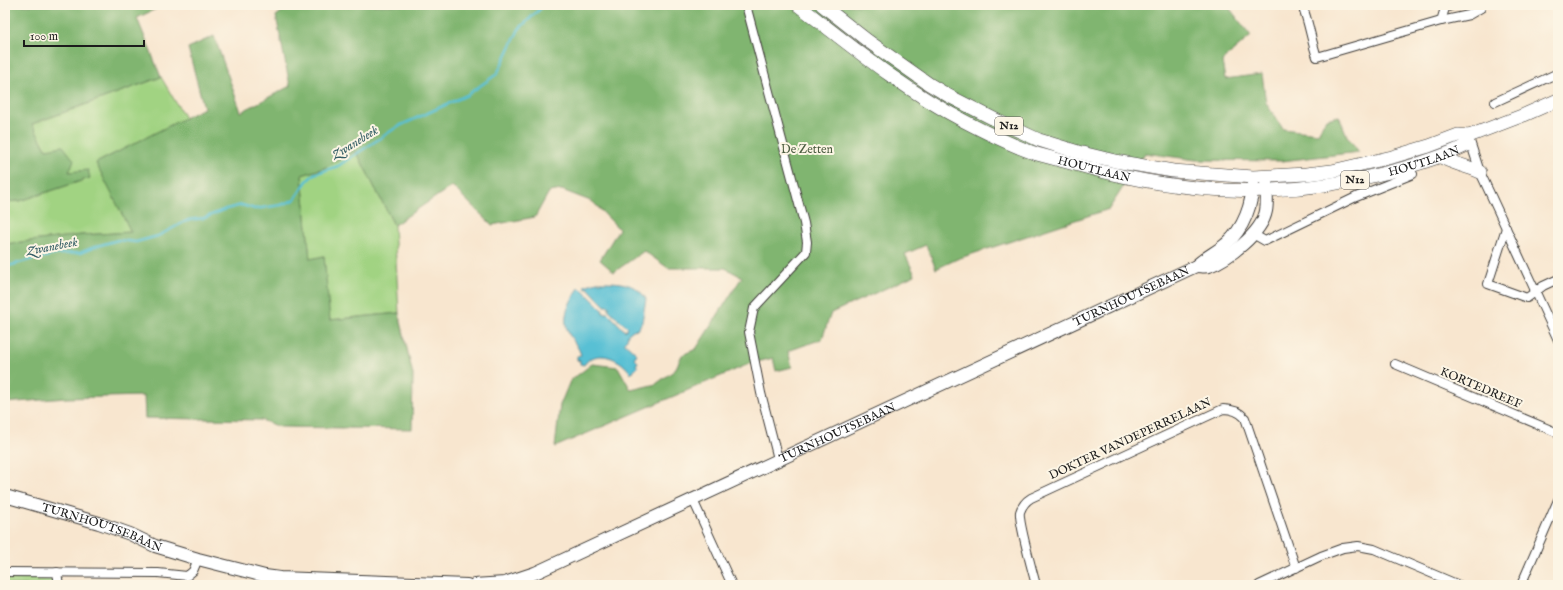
<svg xmlns="http://www.w3.org/2000/svg" width="1563" height="590" font-family="'IM FELL English',serif">
  <style>
    .green { fill: #a1d382; stroke: #5e784f }
    .forest { fill: #80b570; stroke: #4e6846 }
    .water { fill: #58c0d4; stroke: #3a6e78 }
    .lines { fill: none; stroke-linecap: round; stroke-linejoin: round }
    .stream { stroke: #58c0d4; stroke-width: 2.5 }
    .minor-casing { stroke: #3d3a37; stroke-width: 10 }
    .secondary-casing { stroke: #3d3a37; stroke-width: 14 }
    .primary-casing { stroke: #3d3a37; stroke-width: 14 }
    .minor { stroke: #fff; stroke-width: 8 }
    .secondary { stroke: #fff; stroke-width: 12 }
    .primary { stroke: #fff; stroke-width: 13 }
    .labels { text-anchor: middle; dominant-baseline: central; stroke-width: 4; stroke-linejoin: round; paint-order: stroke }
    .shield { fill: #fcf5e5; stroke: #5f5d58; stroke-width: 1 }
    .shield-label { font-size: 11px; font-weight: bold; fill: #1c1c1c }
    .park-label { font-size: 12px; fill: #4b5c40; stroke: #fcf5e5 }
    .street-label { font-size: 12px; fill: #1c1c1c; stroke: #fcf5e5 }
    .water-label { font-size: 13px; font-style: italic; fill: #345e66; stroke: #fcf5e5 }
  </style>
  <rect width="100%" height="100%" fill="#fcf5e5"/>
  <filter id="ink" filterUnits="userSpaceOnUse"><feTurbulence type="fractalNoise" baseFrequency=".025" numOctaves="2"/><feDisplacementMap in="SourceGraphic" scale="8" xChannelSelector="R" yChannelSelector="G"/><feConvolveMatrix kernelMatrix="1 2 1 2 8 2 1 2 1" color-interpolation-filters="sRGB"/></filter>
  <filter id="wash" filterUnits="userSpaceOnUse"><feTurbulence type="fractalNoise" baseFrequency=".012" numOctaves="4" result="noise"/><feDisplacementMap in="SourceGraphic" scale="16" xChannelSelector="R" yChannelSelector="G"/><feGaussianBlur stdDeviation="0.9" result="paint"/><feColorMatrix in="noise" values="0 0 0 0 0 0 0 0 0 0 0 0 0 0 0 0 0 1.4 0 .05"/><feComposite in="paint" operator="in"/></filter>
  <g filter="url(#wash)">
    <rect width="100%" height="100%" fill="#f8e6cf"/>
    <g class="green">
      <polygon points="161,77 185,118 96,163 132,232 82,235 5,244 5,202 20,201 90,178 68,172 46,149 32,124"/>
      <polygon points="356,151 394,225 399,313 329,320 324,256 310,260 302,175 324,168"/>
      <polygon points="5,576 49,576 52,579 54,585 5,585"/>
    </g>
    <g class="forest">
      <polygon points="5,5 164,5 137,18 161,77 32,124 46,149 63,146 74,160 69,172 88,170 90,178 20,201 5,202"/>
      <polygon points="291,5 1227,5 1251,36 1222,61 1225,79 1262,74 1266,103 1283,129 1318,133 1326,119 1339,116 1347,136 1359,152 1282,161 1196,160 1145,153 1109,209 957,259 936,269 926,245 905,254 915,275 831,313 822,339 788,351 792,367 776,371 773,358 749,364 555,447 560,405 570,381 592,364 618,367 631,390 656,384 675,370 682,355 696,349 742,277 725,268 668,268 644,251 614,272 600,260 619,229 593,202 562,190 549,192 535,217 492,225 452,186 394,225 356,151 324,168 302,175 310,259 324,256 330,320 399,313 413,375 412,429 280,427 261,420 145,418 144,396 66,398 5,403 5,244 82,235 131,232 96,163 204,108 188,48 214,36 241,112 290,86 276,16"/>
    </g>
    <path class="water" d="M597,282c19,0 38,-1 49,17l-4,23 -4,7 -5,1 -5,4 -1,5 -3,3 13,12 -3,4 4,4 -2,3 2,2 -7,7c-8,-15 -35,-27 -47,-9l-4,-1v-3l-3,-1v-4l4,-1c-2,-7 -7,-13 -11,-19 -10,-18 -1,-33 9,-48l4,2 19,19 1,4h5l17,18 3,-3 -19,-18v-4h-4l-18,-19 -1,2 -2,-3z"/>
    <g class="lines">
      <polyline class="stream" points="5,267 29,260 58,254 80,253 97,246 118,240 136,242 158,236 188,220 204,218 226,209 242,205 255,209 281,205 294,200 307,181 314,174 338,166 397,127 467,95 497,74 519,29 544,5"/>
    </g>
  </g>
  <g filter="url(#ink)">
    <g class="lines">
      <defs>
        <g id="minor">
          <polyline points="746,5 804,223 807,242 806,252 754,308 749,332 761,393 778,459"/>
          <path d="M1302,5c7,17 9,35 15,52l124,-36 28,-6 12,-7v-3"/>
          <polyline points="1441,21 1445,8 1453,5"/>
          <polyline points="1495,102 1558,73"/>
          <polyline points="1469,138 1480,172 1558,340"/>
          <polyline points="1506,228 1488,284 1527,298 1543,286 1558,279"/>
          <polyline points="1253,234 1265,241 1356,197 1413,174"/>
          <polyline points="1395,364 1558,433"/>
          <polyline points="693,500 732,585"/>
          <polyline points="5,572 158,573 187,576 193,571 198,559"/>
          <polyline points="57,572 59,585"/>
          <path d="M1036,585c-3,-12 -18,-64 -16,-73 2,-6 6,-11 11,-14l192,-89c9,0 16,2 22,9l51,150"/>
          <polyline points="1259,585 1321,556 1343,548 1358,546 1374,549 1459,585"/>
          <polyline points="1521,585 1558,500"/>
        </g>
        <g id="secondary">
          <path d="M1196,266c4,0 9,1 13,0 19,-7 53,-33 57,-55 2,-10 0,-23 0,-34"/>
          <path id="s1" d="M5,496l94,27 31,11 25,12 43,13 67,17 15,2 187,7"/>
          <path id="s2" d="M474,585l31,-2 30,-10 661,-307c9,-9 21,-14 30,-22 18,-15 27,-41 27,-64"/>
        </g>
        <g id="primary">
          <path id="s3" d="M798,5c53,41 106,85 166,116 23,12 48,25 73,33 15,4 30,8 45,12 104,29 202,34 307,6 27,-7 51,-14 76,-26l4,-10"/>
          <polyline points="822,5 868,41 929,84 949,96 998,121 1039,140 1078,152 1115,161 1173,171 1253,177 1306,174 1332,171 1392,157 1429,146 1458,135 1469,136 1524,115 1558,100"/>
          <path d="M1441,157c12,7 27,9 39,15"/>
        </g>
      </defs>
      <use href="#minor" class="minor-casing"/>
      <use href="#secondary" class="secondary-casing"/>
      <use href="#primary" class="primary-casing"/>
      <use href="#minor" class="minor"/>
      <use href="#secondary" class="secondary"/>
      <use href="#primary" class="primary"/>
    </g>
  </g>
  <g class="labels">
    <g class="shield">
      <rect x="995" y="117" width="28" height="18" rx="3"/>
      <rect x="1341" y="171" width="28" height="18" rx="3"/>
    </g>
    <g class="shield-label">
      <text x="1009" y="126">N12</text>
      <text x="1355" y="180">N12</text>
    </g>
    <g class="park-label">
      <text x="807" y="149">De Zetten</text>
    </g>
    <g class="street-label">
      <text stroke="none"><textPath href="#s3" startOffset="677">HOUTLAAN</textPath></text>
      <text stroke="none"><textPath href="#s3" startOffset="342">HOUTLAAN</textPath></text>
      <text stroke="none"><textPath href="#s2" startOffset="720">TURNHOUTSEBAAN</textPath></text>
      <text transform="translate(1481 388) rotate(23)">KORTEDREEF</text>
      <text stroke="none"><textPath href="#s2" startOffset="396">TURNHOUTSEBAAN</textPath></text>
      <text transform="translate(1130 439) rotate(-25)">DOKTER VANDEPERRELAAN</text>
      <text stroke="none"><textPath href="#s1" startOffset="102">TURNHOUTSEBAAN</textPath></text>
    </g>
    <g class="water-label">
      <text transform="translate(355 143) rotate(-32)">Zwanebeek</text>
      <text transform="translate(52 247) rotate(-11)">Zwanebeek</text>
    </g>
  </g>
  <rect width="1563" height="590" fill="none" stroke="#fcf5e5" stroke-width="20"/>
  <path d="M24 40v6h120v-6" fill="none" stroke="#1c1c1c" stroke-width="2"/>
  <text x="30" y="40" font-size="12" fill="#1c1c1c" stroke="#fcf5e5" stroke-width="3" paint-order="stroke">100 m</text>
</svg>
